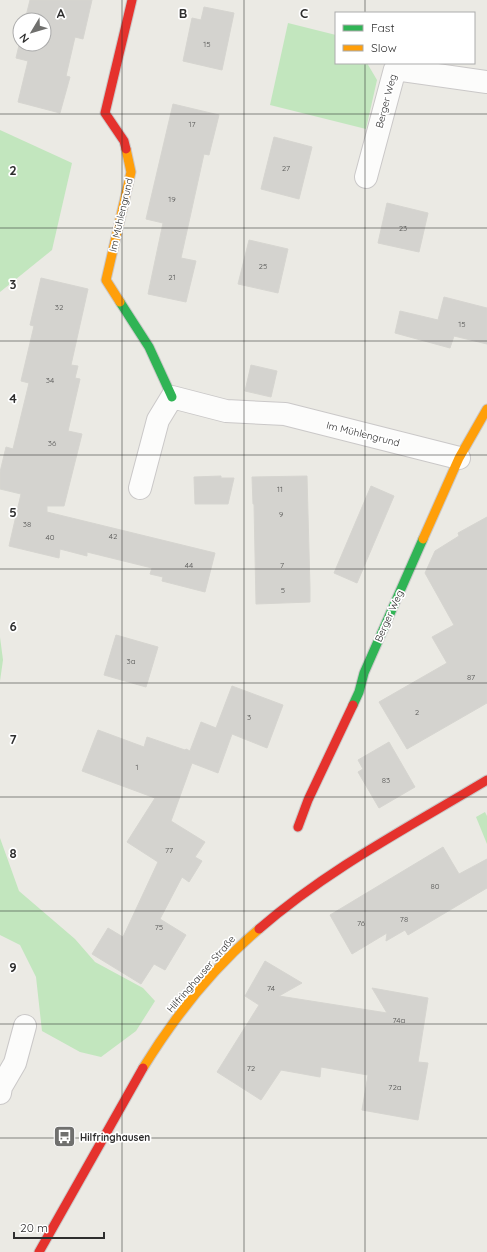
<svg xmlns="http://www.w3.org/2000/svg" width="487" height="1252" font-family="Quicksand,sans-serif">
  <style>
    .green { fill: #c2e6be }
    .building { fill: #d4d3cf; stroke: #d6d5d0 }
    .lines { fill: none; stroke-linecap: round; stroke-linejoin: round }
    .street-casing { stroke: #cac8c8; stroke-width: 24 }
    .fast-casing { stroke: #cac8c8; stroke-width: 11 }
    .slow-casing { stroke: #cac8c8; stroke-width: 11 }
    .jam-casing { stroke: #cac8c8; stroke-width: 11 }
    .street { stroke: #fcfcfb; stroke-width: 22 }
    .fast { stroke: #30b455; stroke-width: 9 }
    .slow { stroke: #ff9f0a; stroke-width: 9 }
    .jam { stroke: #e5322d; stroke-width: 9 }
    .grid { fill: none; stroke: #2e2e2e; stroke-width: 1; stroke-opacity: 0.55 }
    .labels { text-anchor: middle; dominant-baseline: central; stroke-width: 3.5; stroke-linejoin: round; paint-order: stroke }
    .number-label { font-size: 8px; fill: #585857 }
    .street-label { font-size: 10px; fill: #2e2e2e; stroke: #fff }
    .poi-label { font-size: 10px; font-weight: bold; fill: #2e2e2e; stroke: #fff; text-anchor: start }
    .grid-label { font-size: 13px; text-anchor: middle; font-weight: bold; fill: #2e2e2e; stroke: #fff; stroke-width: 3.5; stroke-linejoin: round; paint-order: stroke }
  </style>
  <rect width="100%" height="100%" fill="#ebeae4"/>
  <g class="green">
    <polygon points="288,23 336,35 336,63 367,63 377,80 366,129 270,105"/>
    <polygon points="0,130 72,163 52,250 0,292"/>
    <polygon points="0,637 3,660 0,681"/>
    <polygon points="485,812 487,816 487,844 476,817"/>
    <polygon points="0,838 19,891 75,939 95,962 143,988 155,1001 136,1031 101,1057 80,1052 42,1031 36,977 20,945 0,935"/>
  </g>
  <g class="building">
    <polygon points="30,0 92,0 83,39 75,37 66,76 70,77 60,113 18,102 28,61 16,58 20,41 20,44 44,44 44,20 25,20"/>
    <polygon points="204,7 234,13 222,70 183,61 192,18 201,20"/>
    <polygon points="173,104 219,115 209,155 204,154 181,258 196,261 186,302 148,294 163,223 146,219"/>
    <polygon points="274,137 312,147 299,199 261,189"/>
    <polygon points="387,203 428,213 419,252 378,243"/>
    <polygon points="249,240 288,249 278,293 238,284"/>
    <polygon points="41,278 88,289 71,365 78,366 75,378 80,379 68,431 82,434 64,506 47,506 47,512 215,553 205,592 162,581 163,577 150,574 152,568 87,552 87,556 60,549 59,558 9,546 21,494 0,489 0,472 6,447 13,449 29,383 21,381 34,326 30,325"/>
    <polygon points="444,297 487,308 487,344 454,336 450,348 395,333 400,311 438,320"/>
    <polygon points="251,365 277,371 271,397 245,391"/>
    <polygon points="221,476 221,478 234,478 228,504 195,504 194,477"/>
    <polygon points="307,476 310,588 310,602 256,604 254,504 253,504 252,477"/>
    <polygon points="371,486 394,496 357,583 334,573"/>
    <polygon points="487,517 487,703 407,749 379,702 447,663 432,637 454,625 425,573 435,551 459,536 458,533"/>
    <polygon points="116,635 158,647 146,687 104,675"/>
    <polygon points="232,686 283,705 267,748 232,734 218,773 192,763 171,821 205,842 195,857 202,861 189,882 182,877 160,919 186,935 165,970 154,964 141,984 92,954 108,928 123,937 158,862 127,842 155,798 82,771 98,730 144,747 147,737 185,750 186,749 190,751 201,722 216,728"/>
    <polygon points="389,742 415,787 379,808 358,772 363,769 358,760"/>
    <polygon points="443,847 459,874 487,859 487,888 408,935 405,930 386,941 387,933 352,954 330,915"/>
    <polygon points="265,961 302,983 279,996 387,1013 372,988 428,998 418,1062 428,1063 418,1120 362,1110 368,1075 321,1067 320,1077 281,1070 261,1100 217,1072 259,1005 245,996"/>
  </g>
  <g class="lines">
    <defs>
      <g id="street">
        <polyline points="366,177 395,69 487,82"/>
        <polyline points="140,488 158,420 172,397 226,411 285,414 459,458"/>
        <polyline points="0,1093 1,1087 15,1063 25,1026"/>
      </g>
      <g id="fast">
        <polyline points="120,302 149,347 172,397"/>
        <polyline points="353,705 359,692 364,673 423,539"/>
      </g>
      <g id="slow">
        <polyline points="120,302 106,280 131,172 126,149"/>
        <polyline points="423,539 459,458 487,409"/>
        <path d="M143,1068c32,-52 70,-100 116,-139"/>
      </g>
      <g id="jam">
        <polyline points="126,149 124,141 105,113 132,0"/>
        <polyline points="298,827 308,800 353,705"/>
        <path d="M259,929c69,-60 150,-102 228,-149"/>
        <polyline points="39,1252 143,1068"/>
      </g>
    </defs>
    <use href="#street" class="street-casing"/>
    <use href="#fast" class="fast-casing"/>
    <use href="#slow" class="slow-casing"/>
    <use href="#jam" class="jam-casing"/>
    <use href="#street" class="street"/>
    <use href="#fast" class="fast"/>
    <use href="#slow" class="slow"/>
    <use href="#jam" class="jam"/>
  </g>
  <path class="grid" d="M122,0v1252M244,0v1252M365,0v13M365,63v1189M0,114h487M0,228h487M0,341h487M0,455h487M0,569h487M0,683h487M0,797h487M0,911h487M0,1024h487M0,1138h487"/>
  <defs>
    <symbol id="bus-square" viewBox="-11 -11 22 22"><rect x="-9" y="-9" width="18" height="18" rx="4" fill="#70706e" stroke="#fff"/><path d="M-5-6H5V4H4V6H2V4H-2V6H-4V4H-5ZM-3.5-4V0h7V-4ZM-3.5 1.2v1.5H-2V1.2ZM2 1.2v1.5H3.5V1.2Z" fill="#fff"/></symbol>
  </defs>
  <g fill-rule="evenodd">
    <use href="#bus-square" x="52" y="1124" width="25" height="25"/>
  </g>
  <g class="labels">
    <g class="number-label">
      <text x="207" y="44">15</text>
      <text x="192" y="124">17</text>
      <text x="286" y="168">27</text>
      <text x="172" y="199">19</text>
      <text x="403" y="228">23</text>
      <text x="263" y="266">25</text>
      <text x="172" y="277">21</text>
      <text x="59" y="307">32</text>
      <text x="462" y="324">15</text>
      <text x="50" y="380">34</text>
      <text x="52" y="443">36</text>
      <text x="280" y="489">11</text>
      <text x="281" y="514">9</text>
      <text x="27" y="524">38</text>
      <text x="113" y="536">42</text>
      <text x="50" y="537">40</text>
      <text x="189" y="565">44</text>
      <text x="282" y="565">7</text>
      <text x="283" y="590">5</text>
      <text x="131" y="661">3a</text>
      <text x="471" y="677">87</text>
      <text x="417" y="712">2</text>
      <text x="249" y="717">3</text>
      <text x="137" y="767">1</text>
      <text x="386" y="780">83</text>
      <text x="169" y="850">77</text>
      <text x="435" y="886">80</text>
      <text x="404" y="919">78</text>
      <text x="361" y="923">76</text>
      <text x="159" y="927">75</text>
      <text x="271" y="988">74</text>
      <text x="399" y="1020">74a</text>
      <text x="251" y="1068">72</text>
      <text x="395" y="1087">72a</text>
    </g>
    <g class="street-label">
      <text transform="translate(386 101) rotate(-75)">Berger Weg</text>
      <text transform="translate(121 215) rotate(-77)">Im Mühlengrund</text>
      <text transform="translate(363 434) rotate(14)">Im Mühlengrund</text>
      <text transform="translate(389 616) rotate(-66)">Berger Weg</text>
      <text transform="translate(201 974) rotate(-49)">Hilfringhauser Straße</text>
    </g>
    <g class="poi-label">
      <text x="80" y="1137">Hilfringhausen</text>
    </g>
  </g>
  <g class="grid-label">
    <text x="61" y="18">A</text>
    <text x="183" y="18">B</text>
    <text x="304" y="18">C</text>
    <text x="13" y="175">2</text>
    <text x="13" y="289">3</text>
    <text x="13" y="403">4</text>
    <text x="13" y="517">5</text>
    <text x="13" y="631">6</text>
    <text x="13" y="744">7</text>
    <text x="13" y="858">8</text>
    <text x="13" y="972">9</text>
  </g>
  <rect x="335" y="12" width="140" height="52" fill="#ffffff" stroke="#ababab"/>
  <rect x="343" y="25" width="20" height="6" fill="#30b455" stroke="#ababab"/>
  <text x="371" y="32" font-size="12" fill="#2e2e2e">Fast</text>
  <rect x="343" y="45" width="20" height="6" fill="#ff9f0a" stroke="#ababab"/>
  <text x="371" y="52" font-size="12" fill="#2e2e2e">Slow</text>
  <g transform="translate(32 32) rotate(232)"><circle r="19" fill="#ffffff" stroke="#ababab"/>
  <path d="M0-3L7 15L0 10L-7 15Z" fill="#70706e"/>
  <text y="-6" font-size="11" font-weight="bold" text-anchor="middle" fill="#2e2e2e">N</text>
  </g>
  <path d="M14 1232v6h90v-6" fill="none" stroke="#2e2e2e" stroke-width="2"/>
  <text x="20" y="1232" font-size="12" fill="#2e2e2e" stroke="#ffffff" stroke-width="3" paint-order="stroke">20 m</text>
</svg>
